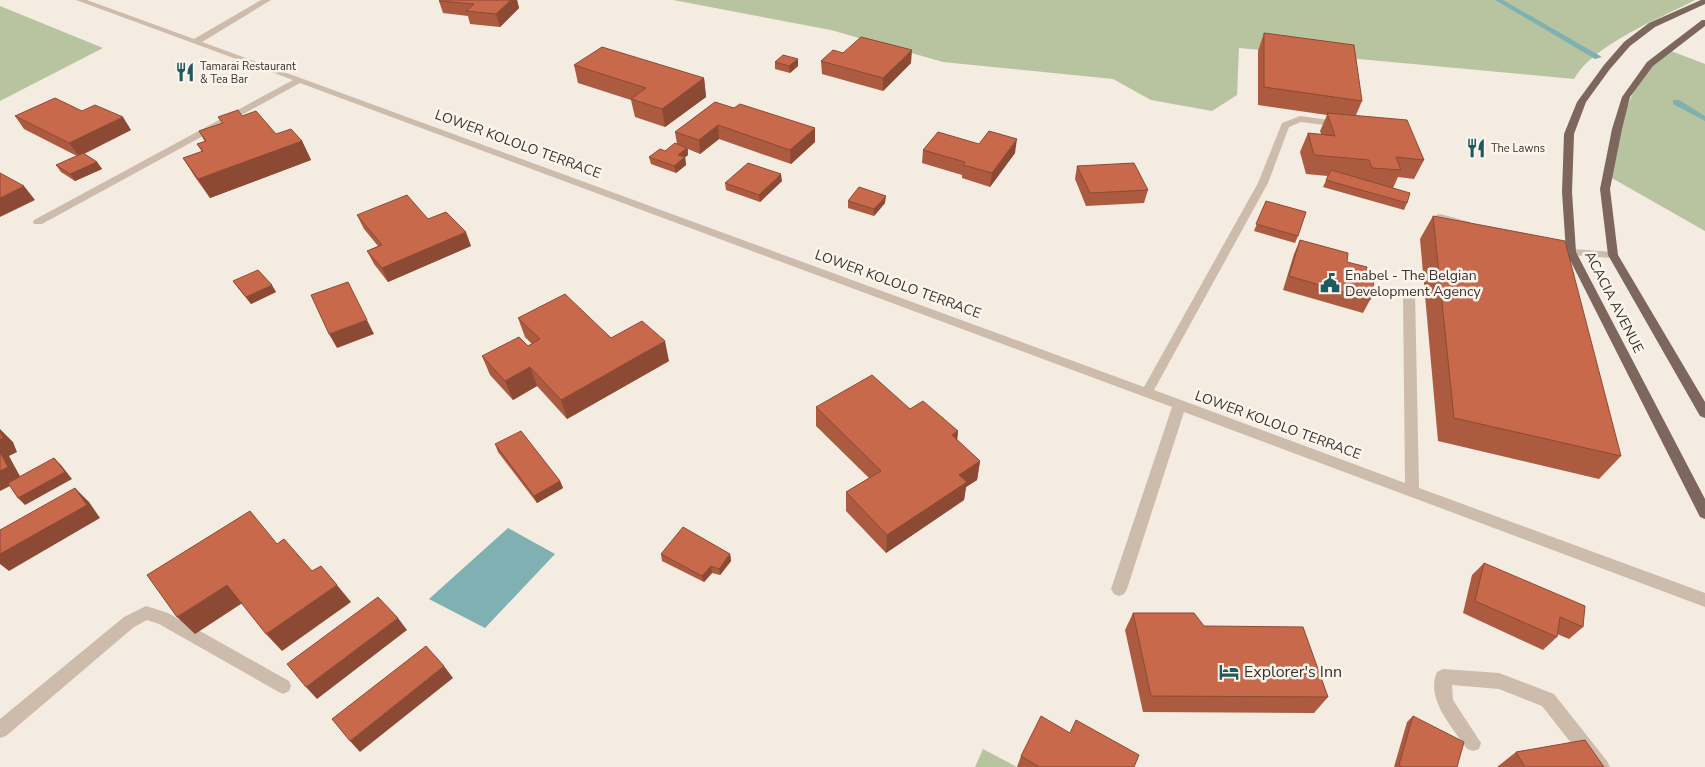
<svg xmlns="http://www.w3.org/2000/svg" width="1705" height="767" font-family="'Nunito Sans',sans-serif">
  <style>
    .green { fill: #b8c4a0 }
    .water { fill: #7fb0b2 }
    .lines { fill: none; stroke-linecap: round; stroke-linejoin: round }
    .stream { fill: #7fb0b2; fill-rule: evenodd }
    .minor { fill: #cdbbac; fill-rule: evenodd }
    .major { fill: #7d675c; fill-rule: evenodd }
    .wall { fill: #ac5a40 }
    .shaded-wall { fill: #8c4a34 }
    .building { fill: #c8694b; stroke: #8c4a34 }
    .labels { text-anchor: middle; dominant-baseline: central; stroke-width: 5; stroke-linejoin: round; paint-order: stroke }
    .far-poi-label { font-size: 11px; fill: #3b302b; stroke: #fbf5ee; text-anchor: start }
    .street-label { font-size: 14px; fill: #3b302b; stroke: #fbf5ee }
    .poi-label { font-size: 14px; fill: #3b302b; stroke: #fbf5ee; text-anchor: start }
    .near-poi-label { font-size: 16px; fill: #3b302b; stroke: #fbf5ee; text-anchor: start }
  </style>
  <rect width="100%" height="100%" fill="#f4ebe1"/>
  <g class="green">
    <path d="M673,0h1022c-36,19 -101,44 -121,79l-335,-31 -2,47 -25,16 -61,-11 -38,-21 -170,-17 -112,-32z"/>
    <polygon points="0,6 103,48 0,101"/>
    <polygon points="1671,51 1705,64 1705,231 1610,177 1625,112 1642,72"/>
    <polygon points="983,749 1017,767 975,767"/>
  </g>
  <polygon class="water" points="508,528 555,554 485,628 429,599"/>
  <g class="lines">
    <g class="stream">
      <polygon points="1495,0 1503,0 1602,57 1595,59"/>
      <polygon points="1673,100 1679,100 1705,116 1705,121 1673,104"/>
    </g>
    <g class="minor">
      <polygon points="76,0 87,0 194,39 261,0 271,0 202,42 1144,387 1258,183 1282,123 1300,116 1343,122 1345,124 1340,127 1301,122 1289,127 1268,183 1154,390 1405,483 1403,292 1405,289 1413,289 1415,292 1419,488 1705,593 1705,607 1184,412 1127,589 1124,594 1119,596 1114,594 1111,589 1172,407 300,83 42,224 34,224 33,222 34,220 293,80"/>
      <polygon points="1440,214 1470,222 1471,224 1466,227 1436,219 1435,217 1436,215"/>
      <polygon points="1561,246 1572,249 1613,252 1618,255 1613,258 1571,255 1557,251 1556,249"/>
      <polygon points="146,606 168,613 289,681 291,686 289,691 283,694 277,691 159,624 147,620 134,627 6,736 0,738 0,719 124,617"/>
      <path d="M1443,669l56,4 55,21 53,67 3,6h-20l-48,-61 -43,-17 -47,-4 1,15 28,43 -2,6 -6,2 -6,-2c-14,-21 -42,-50 -30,-77z"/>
    </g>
    <g class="major">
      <polygon points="1701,0 1705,0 1705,4 1655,27 1630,46 1610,69 1586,102 1574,134 1572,192 1576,252 1705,499 1705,519 1700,517 1566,252 1562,192 1564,134 1577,102 1604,65 1624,42 1649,23"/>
      <polygon points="1702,20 1705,20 1705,26 1653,66 1630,97 1622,129 1610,189 1618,255 1705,402 1705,418 1700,416 1608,255 1600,189 1612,129 1622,97 1647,62"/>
    </g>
  </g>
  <g class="wall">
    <polygon points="440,0 517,0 519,8 500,27 470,24 468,16 443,13 439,1"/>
    <polygon points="1264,33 1362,101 1356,115 1424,160 1414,179 1398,177 1393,188 1407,203 1404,210 1323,187 1328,176 1306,174 1300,152 1308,133 1321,134 1320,131 1327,115 1258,105 1258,51"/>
    <polygon points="843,53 911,63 883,91 822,74 821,61"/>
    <polygon points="798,59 798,66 790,73 775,69 775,62"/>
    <polygon points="574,65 704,78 706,97 665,127 635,117 631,100 578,83"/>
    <polygon points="715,102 815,142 791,164 719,139 700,154 688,149 688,155 685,157 686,165 676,173 651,164 649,157 665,151 677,144 675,132"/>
    <polygon points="82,111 131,130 84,154 97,162 102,169 75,181 61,172 56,165 77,156 24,129 15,116"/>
    <polygon points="242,116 276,134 302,141 311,160 210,198 195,177 183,158 202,152 197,144 205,142 199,131 222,123 218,117"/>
    <polygon points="979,144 1015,153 990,187 962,178 962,175 922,163 923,150"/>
    <polygon points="1077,166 1148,190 1144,203 1086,206 1075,179"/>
    <polygon points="782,181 760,202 726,190 725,183"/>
    <polygon points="848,201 885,203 874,216 848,208"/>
    <polygon points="1266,201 1298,236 1295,243 1254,231"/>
    <polygon points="357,215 428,219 471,246 388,282 374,264 367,251 378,246 364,229"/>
    <polygon points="1433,216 1621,456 1599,479 1438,441 1420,239"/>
    <polygon points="1300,240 1347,262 1370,300 1363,313 1283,290 1294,254"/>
    <polygon points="233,281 276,292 251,304 238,288"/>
    <polygon points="518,318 611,338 669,361 567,419 537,386 513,400 490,375 482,356 528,346 532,344 525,337"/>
    <polygon points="816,407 910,409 958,431 957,440 980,461 977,480 966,487 964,500 886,553 846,511 846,492 869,478 816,426"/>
    <polygon points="495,444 560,481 563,488 537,503 498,452"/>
    <polygon points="661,554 730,554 731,561 720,575 712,573 704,582 662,561"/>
    <polygon points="1484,563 1583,627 1569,639 1557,634 1557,637 1543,650 1463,613 1472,575"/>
    <polygon points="1133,613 1204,626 1328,697 1314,713 1143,712 1125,630"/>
    <polygon points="1413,716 1457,767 1394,767 1407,722"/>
    <polygon points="1070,733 1134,767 1017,767 1021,756"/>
    <polygon points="1516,752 1604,767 1497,767"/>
  </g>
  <g class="shaded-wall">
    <polygon points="511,0 517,0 519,8 500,27 496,14"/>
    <polygon points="912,50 911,63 883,91 883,78"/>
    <polygon points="798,59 798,66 790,73 789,66"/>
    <polygon points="704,78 706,97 665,127 662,109"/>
    <polygon points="123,117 131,130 79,156 69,143"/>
    <polygon points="718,125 719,139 700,154 699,140"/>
    <polygon points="815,128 815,142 791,164 790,150"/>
    <polygon points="1017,139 1015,153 990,187 992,173"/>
    <polygon points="302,141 311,160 210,198 198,179"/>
    <polygon points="687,148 688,155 679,162 678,155"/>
    <polygon points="685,157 686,165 676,173 674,166"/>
    <polygon points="97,162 102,169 75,181 70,174"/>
    <polygon points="781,174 782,181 760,202 759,195"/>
    <polygon points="24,186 35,200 0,217 0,198"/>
    <polygon points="886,196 885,203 874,216 874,209"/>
    <polygon points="466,232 471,246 388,282 382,268"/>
    <polygon points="272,285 276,292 251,304 246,297"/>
    <polygon points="367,320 374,334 337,348 329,334"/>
    <polygon points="665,341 669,361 567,419 561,400"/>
    <polygon points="530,367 537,386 513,400 505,381"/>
    <polygon points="0,429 13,442 17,452 9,456 22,480 0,491"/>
    <polygon points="958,431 956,450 952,435"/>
    <polygon points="54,458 61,465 72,479 25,505 18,498"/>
    <polygon points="980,461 977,480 966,487 964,500 886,553 887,535 959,475"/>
    <polygon points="560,481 563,488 537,503 534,496"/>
    <polygon points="75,488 89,502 100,518 9,571 0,564 0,554"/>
    <polygon points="730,554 731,561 720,575 719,569"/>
    <polygon points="711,566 712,573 704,582 702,576"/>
    <polygon points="227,585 244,602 195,634 177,617"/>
    <polygon points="337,585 351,602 282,651 266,634"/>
    <polygon points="398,618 407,630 317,699 306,687"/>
    <polygon points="444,666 453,678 360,752 350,741"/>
  </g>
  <g class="building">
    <polygon points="440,0 511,0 496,14 466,11 474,4 439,1"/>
    <polygon points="1264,33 1354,45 1362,101 1264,87"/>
    <polygon points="861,37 912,50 883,78 821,61 833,50 843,53"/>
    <polygon points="602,47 704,78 662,109 631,99 646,88 574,65"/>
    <polygon points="783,55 798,59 789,66 775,62"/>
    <polygon points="55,98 82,111 95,105 123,117 69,143 15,116"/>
    <polygon points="715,102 734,108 740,104 815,128 790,150 718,125 699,140 675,132"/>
    <polygon points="238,110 242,116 256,111 276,134 291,129 302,141 198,179 183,158 203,151 197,144 206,141 199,131 223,123 218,117"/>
    <polygon points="1327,113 1407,120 1424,160 1396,157 1401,170 1372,168 1369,160 1314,155 1308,133 1335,136"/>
    <polygon points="989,131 1017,139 992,173 963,165 965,162 923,150 938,132 979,144"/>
    <polygon points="675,143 687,148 678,155 685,157 674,166 649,157 660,149 665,151"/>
    <polygon points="83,153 97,162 70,174 56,165"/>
    <polygon points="748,163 781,174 759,195 725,183"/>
    <polygon points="1134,163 1148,190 1090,193 1077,166"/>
    <polygon points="1331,170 1410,193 1407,203 1326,180"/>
    <polygon points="0,173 24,186 0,198"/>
    <polygon points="859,187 886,196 874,209 848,201"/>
    <polygon points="407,195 428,219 446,212 466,232 382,268 367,251 382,245 357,215"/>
    <polygon points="1266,201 1306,212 1298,236 1256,224"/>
    <polygon points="1433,216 1565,241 1621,456 1454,418"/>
    <polygon points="1300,240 1348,253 1347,262 1367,267 1364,280 1374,282 1370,300 1289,276"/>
    <polygon points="258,270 272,285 246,297 233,281"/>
    <polygon points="348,282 367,320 329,334 311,295"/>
    <polygon points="565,294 611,338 642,321 665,341 561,400 530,367 505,381 482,356 519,337 528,346 540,339 518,318"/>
    <polygon points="872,375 910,409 923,401 958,431 952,435 980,461 959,475 967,482 887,535 846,492 881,471 816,407"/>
    <polygon points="0,431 3,438 0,440"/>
    <polygon points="521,431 560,481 534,496 495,444"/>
    <polygon points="0,452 8,467 0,471"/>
    <polygon points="54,458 65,472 18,498 8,483"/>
    <polygon points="75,488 87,505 0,554 0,530"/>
    <polygon points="250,511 277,544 284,539 312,571 321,566 337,585 266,634 227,585 177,617 147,575"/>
    <polygon points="683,527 730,554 719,569 711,566 702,576 661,554"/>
    <polygon points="1484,563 1585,606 1583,627 1560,617 1557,637 1475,601"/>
    <polygon points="378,597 398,618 306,687 287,664"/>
    <polygon points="1133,613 1194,613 1204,626 1303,627 1328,697 1151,696"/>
    <polygon points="426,646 444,666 350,741 332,719"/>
    <polygon points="1041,716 1070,733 1076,720 1139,755 1134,767 1039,767 1021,756"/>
    <polygon points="1413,716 1464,742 1457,767 1402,767 1399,765"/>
    <polygon points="1585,740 1604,767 1525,767 1516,752"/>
  </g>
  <defs>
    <symbol id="restaurant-bare" viewBox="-9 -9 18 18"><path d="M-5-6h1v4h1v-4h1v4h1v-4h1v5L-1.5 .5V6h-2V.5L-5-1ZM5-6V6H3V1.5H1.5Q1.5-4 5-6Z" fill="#1f5a5e" stroke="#fbf5ee" stroke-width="2.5" paint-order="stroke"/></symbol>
    <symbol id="civic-bare" viewBox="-9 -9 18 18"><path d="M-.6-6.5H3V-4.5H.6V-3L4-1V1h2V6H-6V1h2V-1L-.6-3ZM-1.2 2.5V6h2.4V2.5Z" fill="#1f5a5e" stroke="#fbf5ee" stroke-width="2.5" paint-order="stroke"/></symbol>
    <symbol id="hotel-bare" viewBox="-9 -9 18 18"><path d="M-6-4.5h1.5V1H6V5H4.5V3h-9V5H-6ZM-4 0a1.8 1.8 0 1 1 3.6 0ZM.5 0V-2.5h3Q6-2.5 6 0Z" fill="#1f5a5e" stroke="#fbf5ee" stroke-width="2.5" paint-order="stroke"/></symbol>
  </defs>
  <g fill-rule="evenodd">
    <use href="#restaurant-bare" x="171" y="58" width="28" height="28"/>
    <use href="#restaurant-bare" x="1462" y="134" width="28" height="28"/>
    <use href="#civic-bare" x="1316" y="269" width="28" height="28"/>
    <use href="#hotel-bare" x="1215" y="658" width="28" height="28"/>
  </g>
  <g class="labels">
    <g class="far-poi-label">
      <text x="200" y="66">Tamarai Restaurant<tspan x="200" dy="13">&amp; Tea Bar</tspan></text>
      <text x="1491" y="148">The Lawns</text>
    </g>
    <g class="street-label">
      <text transform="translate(518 144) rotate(20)">LOWER KOLOLO TERRACE</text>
      <text transform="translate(898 284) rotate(20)">LOWER KOLOLO TERRACE</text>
      <text transform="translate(1614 302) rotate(63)">ACACIA AVENUE</text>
      <text transform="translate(1278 425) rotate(20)">LOWER KOLOLO TERRACE</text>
    </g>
    <g class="poi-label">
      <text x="1345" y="275">Enabel - The Belgian<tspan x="1345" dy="16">Development Agency</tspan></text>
    </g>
    <g class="near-poi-label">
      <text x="1244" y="672">Explorer's Inn</text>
    </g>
  </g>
</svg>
